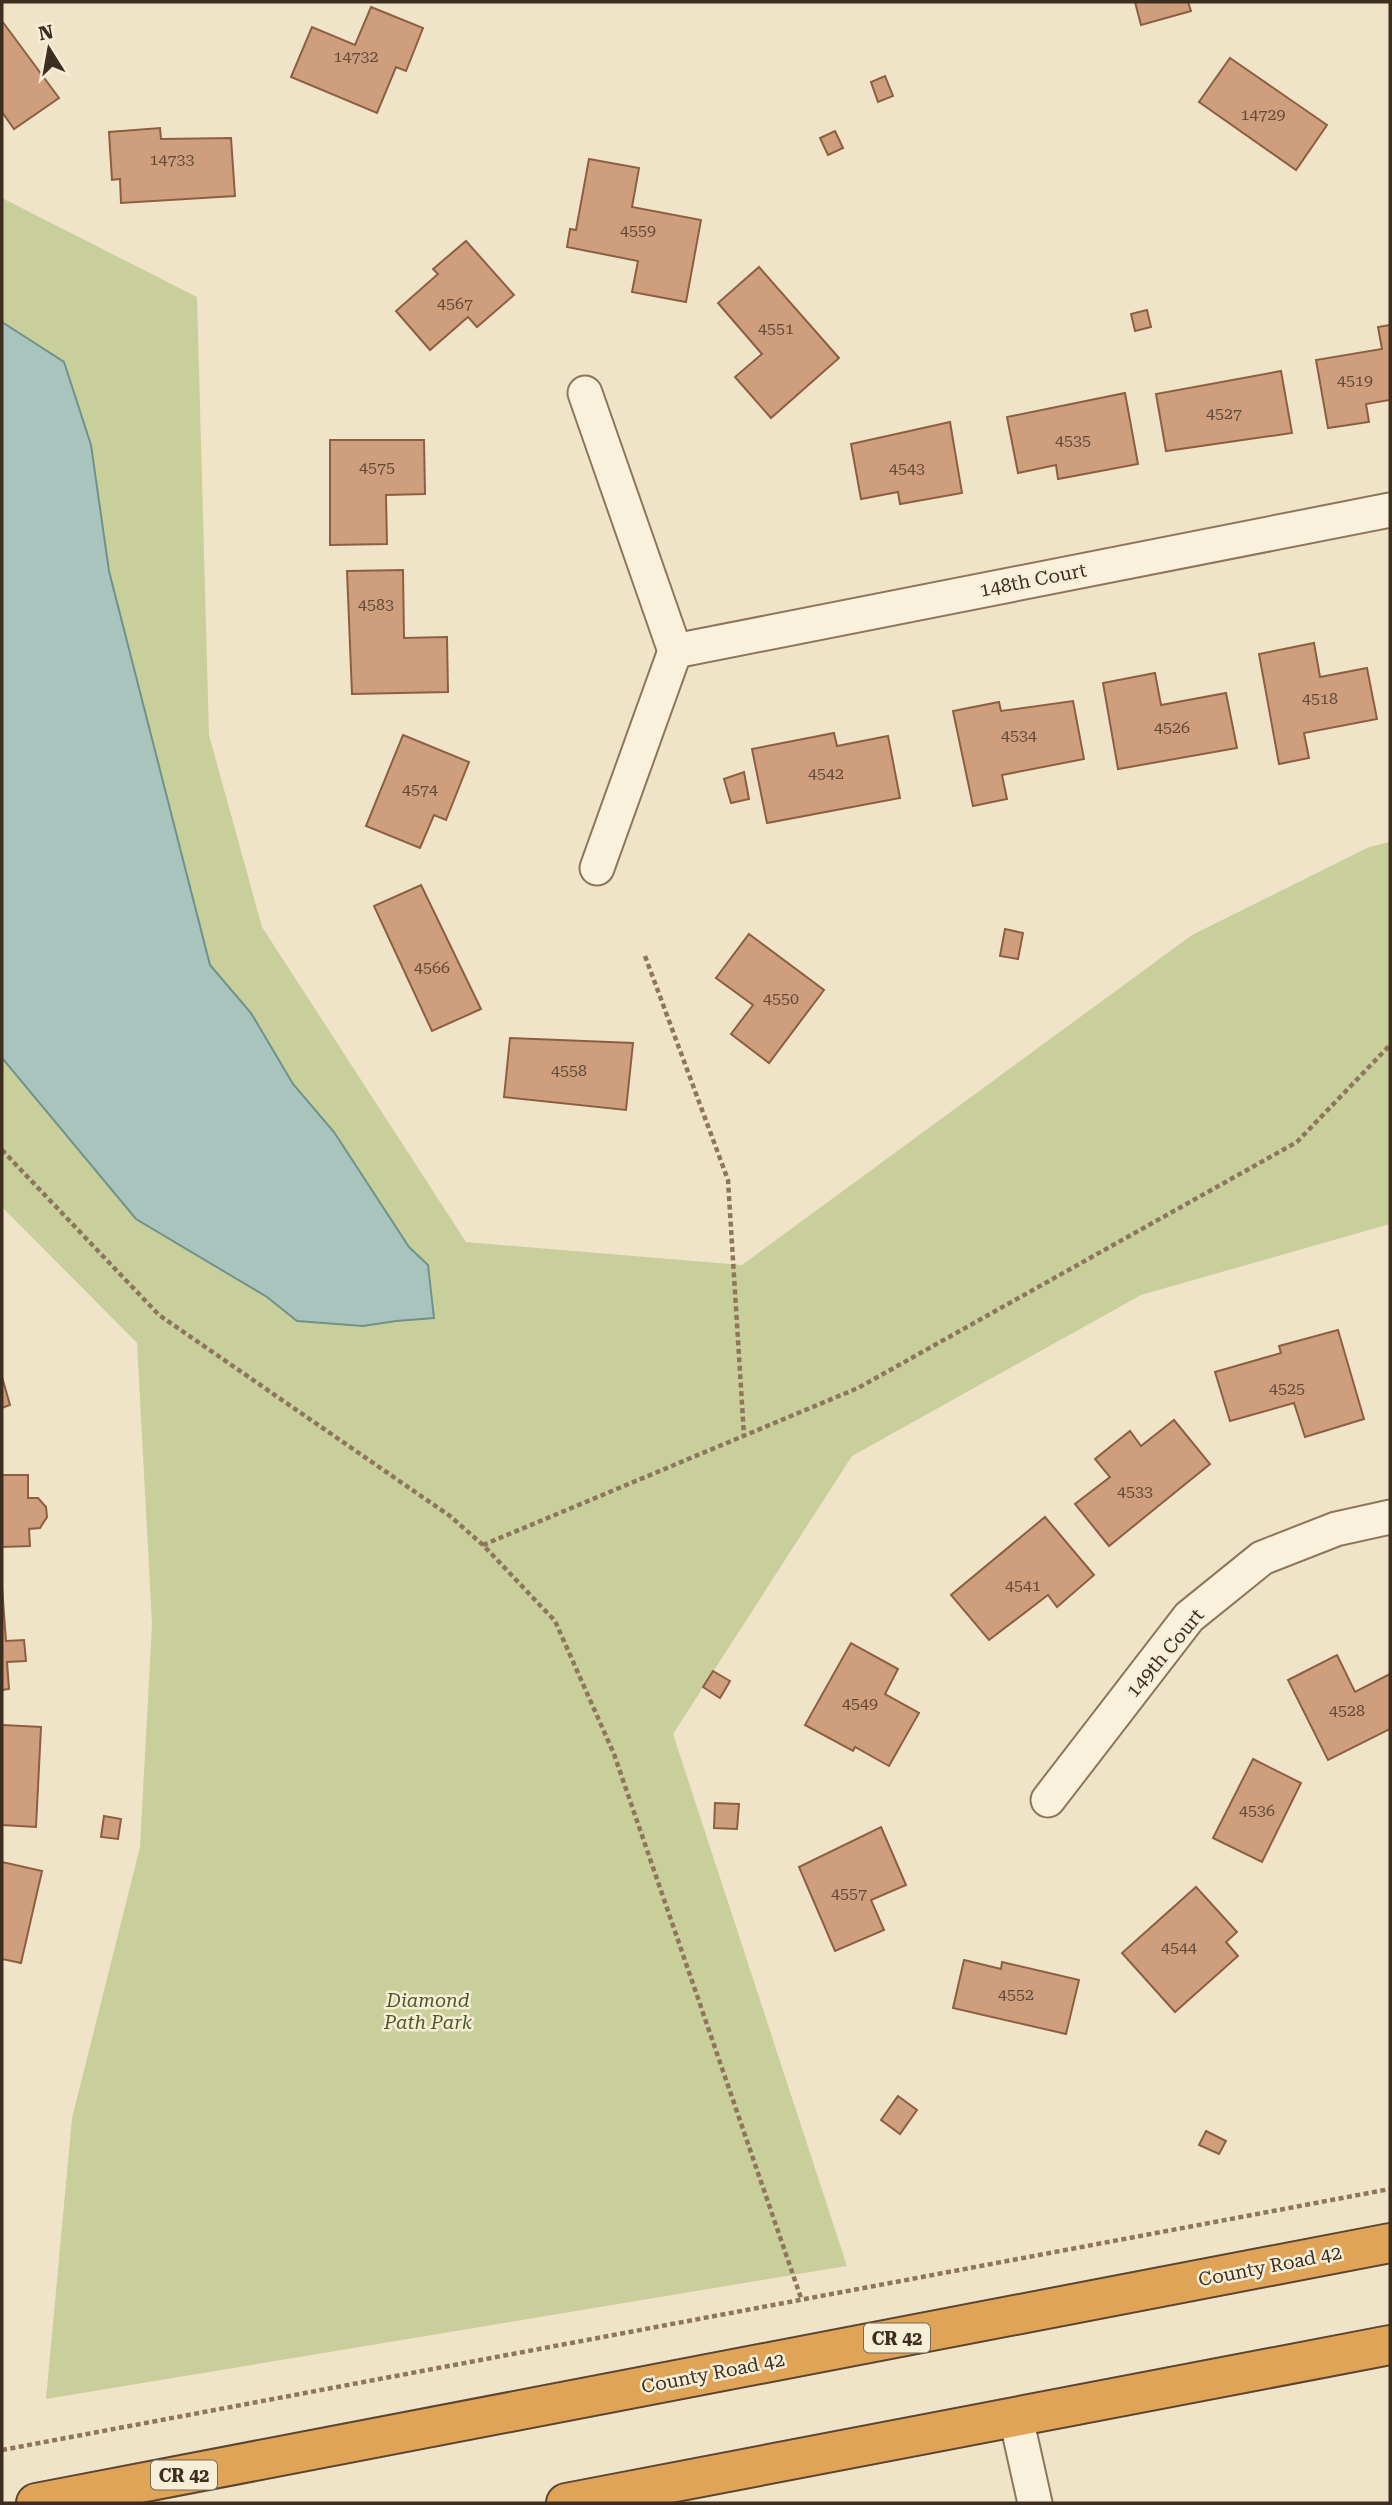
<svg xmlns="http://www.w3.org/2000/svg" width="1392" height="2505" font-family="'Roboto Serif',serif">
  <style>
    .green { fill: #c9cf9b }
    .water { fill: #a9c4bc; stroke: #6f938a; stroke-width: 2 }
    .building { fill: #cf9f7d; stroke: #8d5f41; stroke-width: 2 }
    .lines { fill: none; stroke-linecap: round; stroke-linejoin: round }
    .street-casing { stroke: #8d765c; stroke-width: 37 }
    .highway-casing { stroke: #5b4430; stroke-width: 42 }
    .path { stroke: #8d765c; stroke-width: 4.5; stroke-dasharray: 5 3.5; stroke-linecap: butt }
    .street { stroke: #faf1dc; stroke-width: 33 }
    .highway { stroke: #e0a458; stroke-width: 38 }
    .labels { text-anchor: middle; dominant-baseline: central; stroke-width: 5; stroke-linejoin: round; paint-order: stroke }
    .number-label { font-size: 16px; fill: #624a37 }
    .shield { fill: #f7eed8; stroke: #756857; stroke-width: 2 }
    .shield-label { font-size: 18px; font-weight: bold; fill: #3d2e20 }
    .street-label { font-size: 19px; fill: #3d2e20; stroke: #f7eed8 }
    .park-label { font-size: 19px; font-style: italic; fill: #4d5a26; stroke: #f7eed8 }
  </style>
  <rect width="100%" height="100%" fill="#f0e4c8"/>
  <polygon class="green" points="2,198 197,297 209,735 262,927 466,1242 742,1265 1192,935 1369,847 1390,842 1390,1224 1141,1295 852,1456 673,1734 847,2266 46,2399 72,2118 140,1847 152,1624 137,1343 2,1207"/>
  <polygon class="water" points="2,322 64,362 91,445 109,571 210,965 251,1013 293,1084 334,1132 409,1247 428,1265 434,1318 396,1321 363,1326 297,1321 267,1297 136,1219 2,1058"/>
  <g class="building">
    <polygon points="1135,2 1188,2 1191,11 1141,25"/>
    <polygon points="371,7 423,28 406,71 396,67 377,113 291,77 312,27 355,45"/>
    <polygon points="2,21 59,98 14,129 2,112"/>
    <polygon points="1230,58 1327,125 1296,170 1199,102"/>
    <polygon points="885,76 893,96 878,102 871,82"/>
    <polygon points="160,128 161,139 231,138 235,196 121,203 120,179 112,180 109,132"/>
    <polygon points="835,131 843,148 828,155 820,138"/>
    <polygon points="589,159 639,168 632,207 701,220 686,302 632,292 638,261 567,247 570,229 576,230"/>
    <polygon points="466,241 514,295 477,327 468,317 430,350 396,311 438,274 433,269"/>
    <polygon points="759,267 839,358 771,418 735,377 762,354 718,303"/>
    <polygon points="1147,310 1151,327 1135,331 1131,314"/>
    <polygon points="1390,325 1390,400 1366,404 1369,422 1328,428 1316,360 1382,349 1378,327"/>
    <polygon points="1281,371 1292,433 1166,451 1156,394"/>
    <polygon points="1125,393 1138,464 1058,479 1056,465 1018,473 1007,417"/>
    <polygon points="950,422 962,493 900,504 898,492 861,499 851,444"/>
    <polygon points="330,440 424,440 425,494 386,495 387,544 330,545"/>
    <polygon points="403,570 404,638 447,637 448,692 352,694 347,571"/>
    <polygon points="1314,643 1320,677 1367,668 1377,719 1304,733 1309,758 1279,764 1259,654"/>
    <polygon points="1155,673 1161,705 1226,693 1237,748 1118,769 1103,683"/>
    <polygon points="1073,701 1084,759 1002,775 1007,799 973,806 953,711 999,702 1001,711"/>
    <polygon points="834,733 837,746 888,736 900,798 767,823 752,749"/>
    <polygon points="403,735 469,762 446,820 434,815 420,848 366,826"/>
    <polygon points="744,772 749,799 731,803 724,779"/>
    <polygon points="421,885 481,1009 432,1031 374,906"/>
    <polygon points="1005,929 1023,933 1018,959 1000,956"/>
    <polygon points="749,934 824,990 769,1063 731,1034 753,1005 716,978"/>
    <polygon points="510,1038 633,1043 626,1110 504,1097"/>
    <polygon points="1338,1330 1364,1419 1305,1437 1294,1403 1230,1421 1215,1372 1281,1353 1279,1346"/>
    <polygon points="2,1377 10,1405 2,1408"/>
    <polygon points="1174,1420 1210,1464 1109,1546 1075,1504 1110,1477 1095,1459 1130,1431 1141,1446"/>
    <polygon points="2,1475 28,1475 28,1498 38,1498 46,1507 47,1517 40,1528 29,1529 30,1546 2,1547"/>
    <polygon points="1045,1517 1094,1575 1057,1607 1048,1595 989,1640 951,1595"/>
    <polygon points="2,1587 6,1641 24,1640 26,1661 7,1662 9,1689 2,1690"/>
    <polygon points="851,1643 898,1669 885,1694 919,1713 889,1766 855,1747 853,1751 805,1725"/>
    <polygon points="1337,1655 1355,1692 1390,1674 1390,1729 1328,1760 1288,1680"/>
    <polygon points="713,1671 730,1681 720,1698 703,1687"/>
    <polygon points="2,1725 41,1727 36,1827 2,1825"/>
    <polygon points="1253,1759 1301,1783 1262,1862 1213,1838"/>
    <polygon points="715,1803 739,1804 737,1829 714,1828"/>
    <polygon points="104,1816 121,1819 118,1839 101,1837"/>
    <polygon points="881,1827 906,1885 871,1900 884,1930 835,1951 799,1867"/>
    <polygon points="2,1862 42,1871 21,1963 2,1959"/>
    <polygon points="1196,1887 1237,1932 1226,1942 1238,1956 1175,2012 1122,1953"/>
    <polygon points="964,1960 1001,1969 1002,1962 1079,1980 1066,2034 953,2008"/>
    <polygon points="898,2096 917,2110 900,2134 881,2120"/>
    <polygon points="1206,2131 1226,2141 1219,2154 1199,2145"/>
  </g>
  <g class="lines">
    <defs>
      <g id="street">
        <polyline points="585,393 675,651"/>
        <polyline points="597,868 675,651 1390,510"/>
        <polyline points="1048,1800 1189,1617 1262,1558 1336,1529 1390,1517"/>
        <polyline points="1016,2418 1035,2503"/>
      </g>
      <g id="highway">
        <polyline points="36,2503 1390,2243"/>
        <polyline points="566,2503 1390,2345"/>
      </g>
    </defs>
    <use href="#street" class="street-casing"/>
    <use href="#highway" class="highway-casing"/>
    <g class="path">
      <polyline points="645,956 728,1180 744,1436"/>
      <polyline points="2,1150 159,1315 450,1516 483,1545 555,1621 614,1754 801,2298"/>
      <polyline points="483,1545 858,1388 1297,1142 1390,1045"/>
      <polyline points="2,2450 1390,2189"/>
    </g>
    <use href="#street" class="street"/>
    <use href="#highway" class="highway"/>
  </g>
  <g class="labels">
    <g class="number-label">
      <text x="356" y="56">14732</text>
      <text x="1263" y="114">14729</text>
      <text x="172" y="159">14733</text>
      <text x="638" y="230">4559</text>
      <text x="455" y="303">4567</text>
      <text x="776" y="328">4551</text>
      <text x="1355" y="380">4519</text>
      <text x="1224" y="413">4527</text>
      <text x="1073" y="440">4535</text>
      <text x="377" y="467">4575</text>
      <text x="907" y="468">4543</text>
      <text x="376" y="604">4583</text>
      <text x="1320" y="698">4518</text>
      <text x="1172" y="727">4526</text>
      <text x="1019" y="735">4534</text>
      <text x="826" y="773">4542</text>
      <text x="420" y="789">4574</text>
      <text x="432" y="967">4566</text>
      <text x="781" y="998">4550</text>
      <text x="569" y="1070">4558</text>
      <text x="1287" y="1388">4525</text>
      <text x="1135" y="1491">4533</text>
      <text x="1023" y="1585">4541</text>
      <text x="860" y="1703">4549</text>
      <text x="1347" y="1710">4528</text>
      <text x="1257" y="1810">4536</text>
      <text x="849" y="1893">4557</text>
      <text x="1179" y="1947">4544</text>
      <text x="1016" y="1994">4552</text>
    </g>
    <g class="shield">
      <rect x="864" y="2323.5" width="66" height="29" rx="5"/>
      <rect x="151" y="2460.5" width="66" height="29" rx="5"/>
    </g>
    <g class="shield-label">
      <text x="897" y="2338">CR 42</text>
      <text x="184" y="2475">CR 42</text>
    </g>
    <g class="street-label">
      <text transform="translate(1033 580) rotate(-11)">148th Court</text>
      <text transform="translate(1165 1653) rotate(-50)">149th Court</text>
      <text transform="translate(1270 2266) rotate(-11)">County Road 42</text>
      <text transform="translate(713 2373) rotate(-11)">County Road 42</text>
    </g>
    <g class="park-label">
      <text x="428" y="2000">Diamond<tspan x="428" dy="22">Path Park</tspan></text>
    </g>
  </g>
  <rect width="1392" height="2505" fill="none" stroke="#3d2e20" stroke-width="7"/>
  <g transform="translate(49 49) rotate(349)" stroke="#f7eed8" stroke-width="5" paint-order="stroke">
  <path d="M0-5L12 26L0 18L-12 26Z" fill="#3d2e20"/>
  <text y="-10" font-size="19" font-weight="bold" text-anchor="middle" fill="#3d2e20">N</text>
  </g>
</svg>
